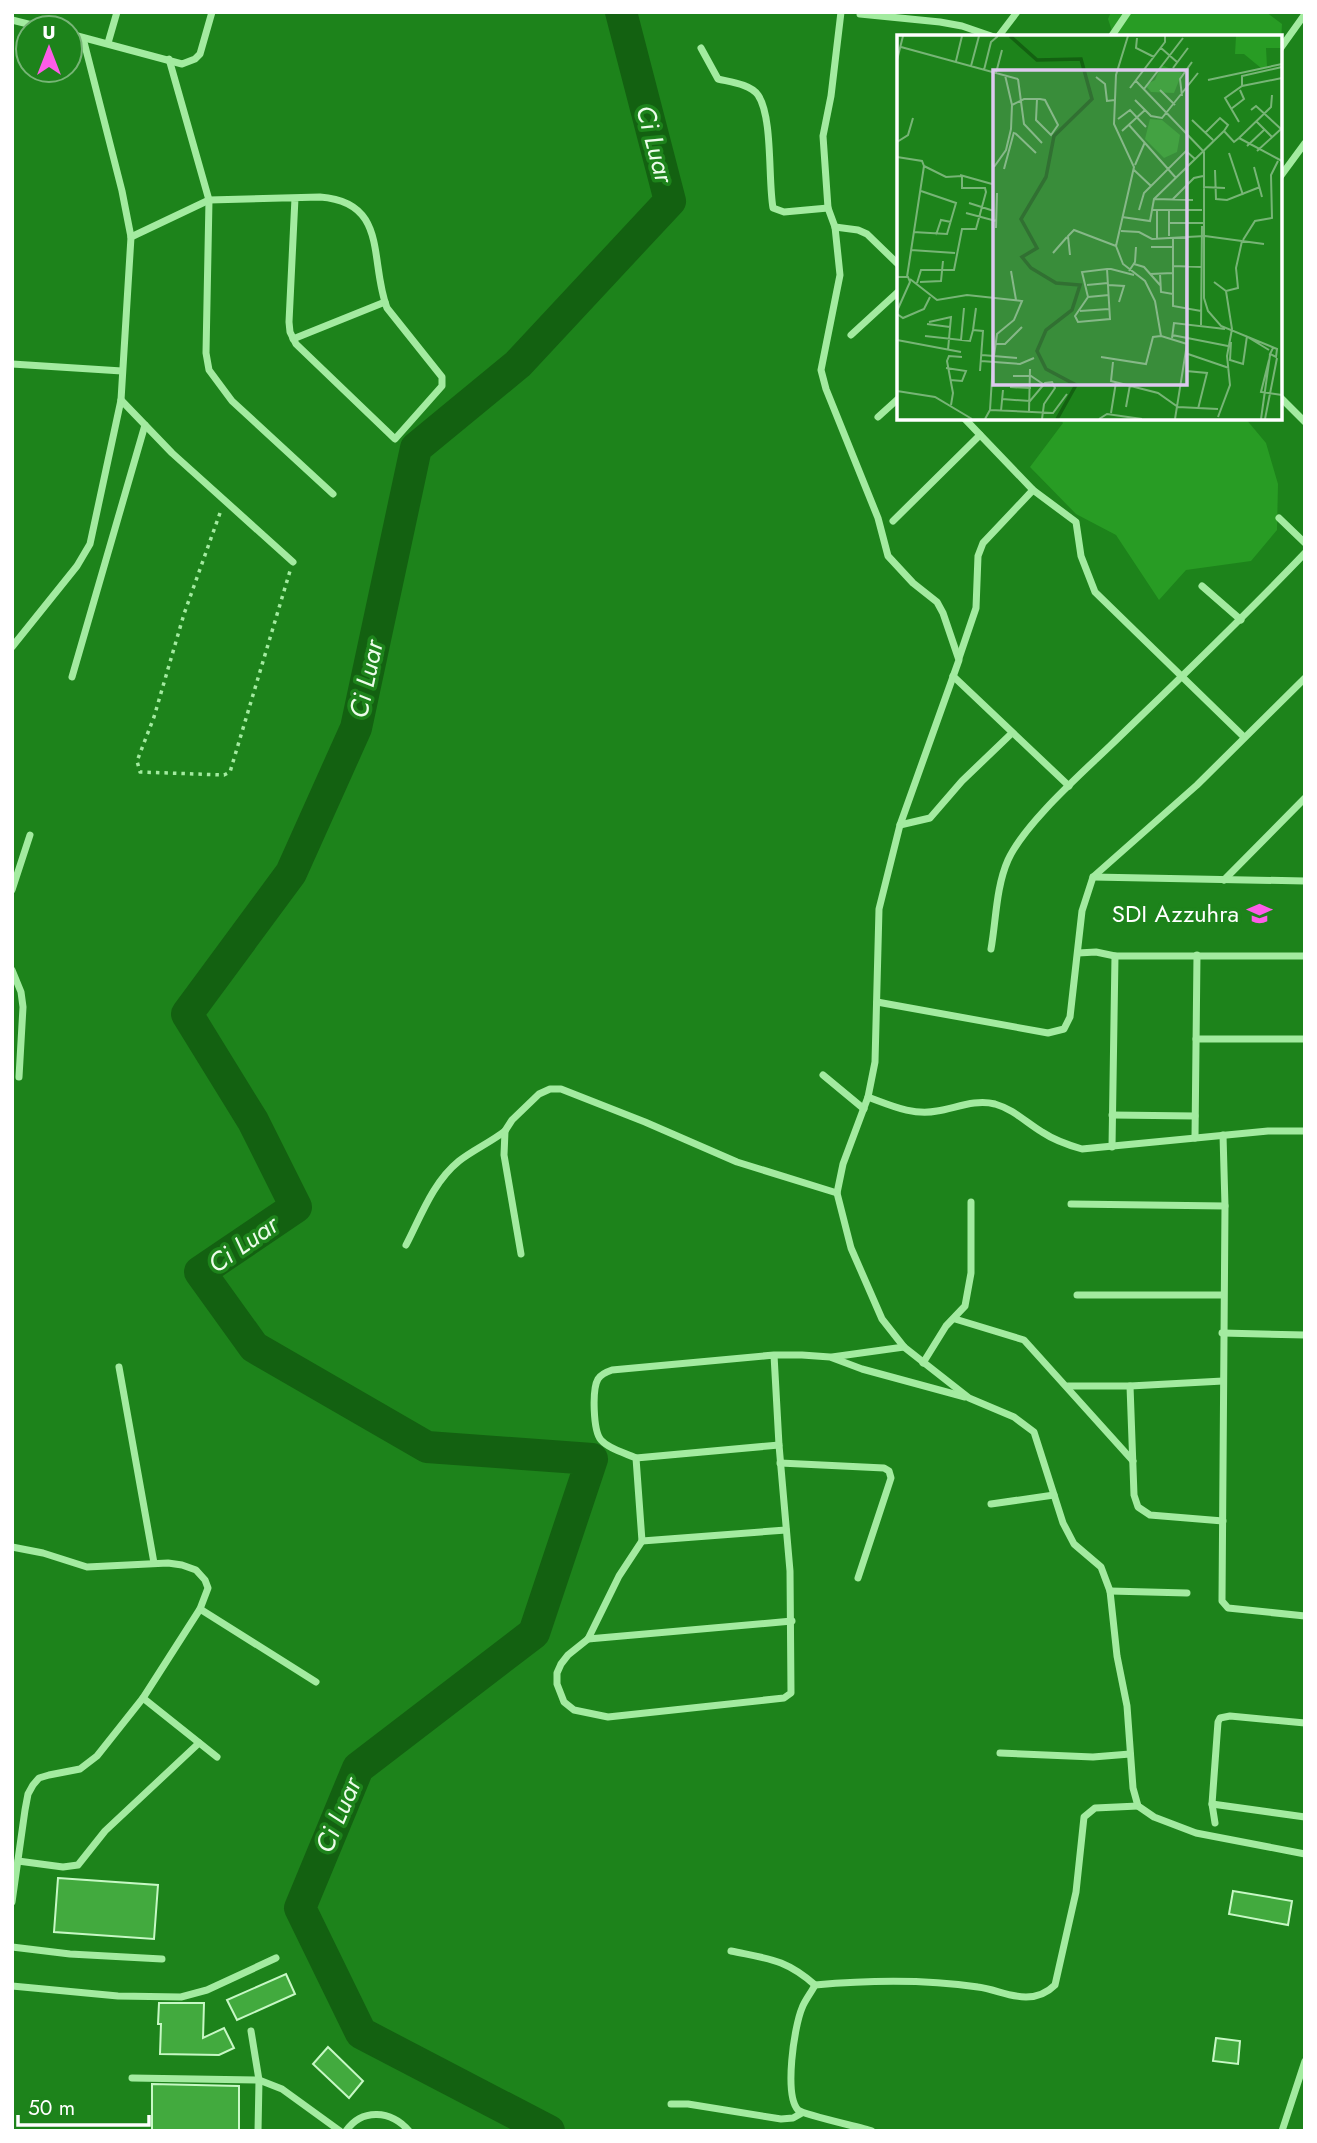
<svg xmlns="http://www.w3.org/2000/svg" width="1317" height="2143" font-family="Jost,sans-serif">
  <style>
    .green { fill: #289c24 }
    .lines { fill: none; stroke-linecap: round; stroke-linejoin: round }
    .river { stroke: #136111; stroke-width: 32 }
    .building { fill: #42aa3e; stroke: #c7f8c5; stroke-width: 2 }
    .path { stroke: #a3eba0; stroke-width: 3.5; stroke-dasharray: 3.5 5; stroke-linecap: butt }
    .street { stroke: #a3eba0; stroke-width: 7 }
    .labels { text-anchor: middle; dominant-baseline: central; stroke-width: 7; stroke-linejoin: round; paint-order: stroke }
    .poi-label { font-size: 24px; fill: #fff; stroke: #1d831b; text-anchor: end }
    .water-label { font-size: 26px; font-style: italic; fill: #ebfcea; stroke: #1d831b }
    .inset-river { fill: none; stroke: #136111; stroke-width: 3.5 }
    .inset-road { fill: none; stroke: #77b576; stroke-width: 2 }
    .view { fill: #decaef; fill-opacity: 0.15; stroke: #decaef; stroke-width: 3.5 }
    .inset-edge { fill: none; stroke: #fff; stroke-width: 3.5 }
  </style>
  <rect width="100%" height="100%" fill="#1d831b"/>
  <g class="green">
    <polygon points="1111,12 1266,12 1282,24 1280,62 1280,37 1114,37 1108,19"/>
    <polygon points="1059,418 1245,418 1266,443 1278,484 1277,530 1251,561 1186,570 1159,600 1116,535 1076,514 1030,467 1063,423"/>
  </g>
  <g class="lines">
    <polyline class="river" points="549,2131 361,2033 300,1908 358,1768 534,1633 592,1459 427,1447 254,1347 200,1272 296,1207 253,1121 187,1014 291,873 356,728 416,448 518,364 670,201 621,12"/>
  </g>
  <g class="building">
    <polygon points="58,1878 158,1885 154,1939 54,1932"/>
    <polygon points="1233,1891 1292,1901 1288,1925 1229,1914"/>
    <polygon points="286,1974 295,1994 237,2020 227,2000"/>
    <polygon points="159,2003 204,2003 203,2038 224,2028 234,2048 219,2055 160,2054 161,2024 158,2024"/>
    <polygon points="1216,2038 1240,2041 1238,2064 1213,2061"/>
    <polygon points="328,2047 363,2081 349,2098 313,2064"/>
    <polygon points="152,2084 239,2086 239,2131 152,2131"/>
  </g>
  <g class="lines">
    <polyline class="path" points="220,513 184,614 154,717 137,761 140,772 224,775 230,772 290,571"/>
    <g class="street">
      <polyline points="841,12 831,96 823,136 828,208 835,227 840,275 821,370 826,389 878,518 888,556 913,583 937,602 943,613 959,660 900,825 879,909 875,1062 868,1097 843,1164 837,1193 851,1248 882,1319 904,1347 969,1398 1014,1417 1034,1432 1063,1523 1074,1544 1101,1567 1110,1591 1117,1656 1127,1706 1133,1788 1138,1806 1154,1817 1196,1833 1305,1854"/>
      <polyline points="860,14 940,22 962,26 994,37"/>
      <polyline points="12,20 44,28"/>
      <polyline points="70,34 182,64 195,59 200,54 212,12"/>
      <polyline points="998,37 1017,12"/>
      <polyline points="1111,37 1128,12"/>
      <polyline points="108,43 117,12"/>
      <path d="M701,48l17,31c12,3 32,5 40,16 15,22 10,85 15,113l11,4 44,-4"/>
      <polyline points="1280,49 1305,14"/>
      <polyline points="169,59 209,200 206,353 209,370 232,401 333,494"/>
      <polyline points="1280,177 1305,143"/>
      <polyline points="835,227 858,230 867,234 899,265"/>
      <path d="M131,237l78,-37 111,-3c69,5 49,64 67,111l55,69v9l-47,53 -99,-95 -6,-12 -1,-10 6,-124"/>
      <polyline points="851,335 899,291"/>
      <polyline points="293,339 385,302"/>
      <polyline points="12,364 122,371"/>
      <polyline points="1280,397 1305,422"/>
      <polyline points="121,400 172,453 293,562"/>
      <polyline points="878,417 899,398"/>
      <polyline points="964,418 1033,490 1076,522 1081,556 1095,592 1244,737"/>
      <polyline points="1279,518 1305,543"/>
      <polyline points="893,521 980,435"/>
      <polyline points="1202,586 1241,620"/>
      <polyline points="12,647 77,566 90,544 121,400 131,237 122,191 83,38"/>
      <polyline points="959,658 976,608 978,556 983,543 1033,490"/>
      <polyline points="953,676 1069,786"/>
      <polyline points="72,677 145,425"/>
      <polyline points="900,825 930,818 962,781 1012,733"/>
      <polyline points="1093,877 1305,881"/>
      <polyline points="1224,880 1305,798"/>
      <polyline points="12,890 30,835"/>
      <path d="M991,949c5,-28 5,-62 17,-89 17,-37 73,-86 103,-115 65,-63 131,-126 194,-192"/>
      <polyline points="1078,953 1096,952 1115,956 1305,956"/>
      <polyline points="12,970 21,992 23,1007 19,1077"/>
      <polyline points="877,1002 1048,1033 1064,1029 1070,1017 1082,911 1093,877 1197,785 1305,678"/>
      <polyline points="1196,1039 1305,1039"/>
      <polyline points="823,1075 864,1109"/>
      <path d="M868,1097c22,8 45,19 69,14 19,-3 38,-12 58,-7 18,5 32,19 47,28 12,8 26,13 40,17l186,-18h37"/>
      <polyline points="1112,1115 1195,1116"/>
      <polyline points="1223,1135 1225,1206 1222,1601 1228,1608 1305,1616"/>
      <polyline points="1195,1138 1197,955"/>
      <polyline points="1112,1147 1115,956"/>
      <polyline points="1071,1204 1225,1206"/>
      <path d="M406,1245c15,-29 27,-63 53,-84 14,-11 32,-19 46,-30"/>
      <polyline points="521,1254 504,1155 505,1131 512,1120 539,1094 550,1089 561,1089 645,1122 737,1162 837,1193"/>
      <polyline points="1077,1295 1223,1295"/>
      <polyline points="955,1319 1024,1340 1133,1461"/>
      <polyline points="1222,1333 1305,1335"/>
      <path d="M774,1355l5,90 11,126 1,122 -7,5 -176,19 -34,-7 -10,-8 -7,-18v-11l4,-9 7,-9 20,-16 31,-63 23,-35 -6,-83c-11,-5 -27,-9 -35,-18 -8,-9 -9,-51 -3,-61 3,-5 8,-7 14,-9l162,-15h28l28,2 32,12 103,28"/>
      <polyline points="832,1357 904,1347"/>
      <polyline points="923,1363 946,1326 965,1306 971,1273 971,1202"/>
      <polyline points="119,1367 154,1563"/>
      <polyline points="1068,1386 1130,1386 1223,1381"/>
      <polyline points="1130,1386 1134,1495 1138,1507 1150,1515 1223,1521"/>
      <polyline points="636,1458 779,1445"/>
      <polyline points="780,1463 884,1468 889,1471 891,1478 858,1578"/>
      <polyline points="991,1504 1054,1495"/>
      <polyline points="642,1541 786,1530"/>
      <polyline points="12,1547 43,1553 87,1567 168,1563 182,1565 196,1570 205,1580 208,1588 200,1609 143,1698 97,1756 80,1769 49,1775 39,1778 33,1785 28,1794 25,1810 12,1902"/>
      <polyline points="1110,1591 1187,1593"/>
      <polyline points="200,1609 316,1682"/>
      <polyline points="588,1639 792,1621"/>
      <polyline points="143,1698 217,1757"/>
      <polyline points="1000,1753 1093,1757 1130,1754"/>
      <polyline points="1212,1804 1305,1817"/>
      <polyline points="1215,1823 1212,1804 1218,1722 1220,1718 1230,1716 1305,1723"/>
      <polyline points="18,1861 63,1867 78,1865 105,1831 199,1743"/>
      <polyline points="12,1947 70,1954 162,1959"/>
      <path d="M731,1951c38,8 54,8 84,34 55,-5 109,-6 163,2 16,2 32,10 48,10 12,0 21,-4 29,-12l21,-93 8,-75 11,-9 43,-2"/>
      <path d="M815,1985c-4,8 -10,15 -13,23 -8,19 -18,87 -4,102 6,5 62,17 74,21"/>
      <polyline points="12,1986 118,1996 181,1997 207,1990 276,1958"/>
      <polyline points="251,2031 259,2080 258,2131"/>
      <polyline points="132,2078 259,2080 282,2089 340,2131"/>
      <polyline points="671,2104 688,2104 781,2119 793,2118 802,2113"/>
      <path d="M346,2131c16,-23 45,-21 63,0"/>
      <polyline points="1282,2131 1305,2061"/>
    </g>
  </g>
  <defs>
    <symbol id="school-bare" viewBox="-9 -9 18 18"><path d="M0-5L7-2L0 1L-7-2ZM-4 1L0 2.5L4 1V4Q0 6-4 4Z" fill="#fd5ce8" stroke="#1d831b" stroke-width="2.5" paint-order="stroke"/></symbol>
  </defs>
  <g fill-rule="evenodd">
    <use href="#school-bare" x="1242" y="896" width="35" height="35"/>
  </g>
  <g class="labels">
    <g class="poi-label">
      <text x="1239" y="913">SDI Azzuhra</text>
    </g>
    <g class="water-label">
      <text transform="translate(655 144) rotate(75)">Ci Luar</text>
      <text transform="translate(366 679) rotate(-78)">Ci Luar</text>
      <text transform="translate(243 1244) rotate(-35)">Ci Luar</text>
      <text transform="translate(338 1815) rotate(-67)">Ci Luar</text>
    </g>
  </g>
  <g transform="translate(897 35)">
    <rect width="385" height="385" fill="#1d831b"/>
    <path d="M339,1h46l-1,12h-15l1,19 -6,1 -17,-14h-9zM264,30l21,8 -8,20 -23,-1 -6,-7 10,-5zM253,84l12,1 18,15 -3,17 -13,6 -19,-19z" fill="#289c24"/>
    <path class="inset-river" d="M113,1l27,24 44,-1 11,40 -38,37 -8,41 -25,42 16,29 -15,9 9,11 25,15 24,2 -8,25 -26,20 -9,21 9,18 30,16 -19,34"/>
    <path class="inset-road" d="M231,1l-12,39 -2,49 20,43 -18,79 7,18 22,17 10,20 6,35 26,8 -12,75M240,3l-1,10 18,9M4,12l117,32M264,13l16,14M0,25l6,-24M59,26l6,-25M74,31l8,-30M276,33l15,-20M87,35l7,-28 7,-6M99,38l6,-23M199,42l9,7 2,17 8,-1M121,44l6,45 18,19M311,45l74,-16M239,46l68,71v146l4,13 13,15 56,23 -1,8 -6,-3 3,-6M345,51v-10l40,-9M233,53l35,-46v-6M247,54l39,-51M263,55l15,15M285,61l-2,-17 12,-17M238,65l16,16 11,2 36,-45M115,70l12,-6h16l5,1 13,25 -7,10 -15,-15 1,-21M334,74l13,-10 -4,-9M354,75l5,-4 25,23 -24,22M221,84l12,-9 16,17M295,85l21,20M359,86l16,16M342,87l-14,-24 17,-12 40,-8M232,90l47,53M225,96l23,-21M118,98l21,20M308,98l15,-15 8,7 -4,6M342,103l43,23M0,107l11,-7 5,-17M350,111l17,-16M332,118l14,42M0,122l25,4 2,5 -17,111M238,130l10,-23M97,132l12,-17 5,-21 1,-24 -7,-30M357,132l8,30M107,134l10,-37M237,135l17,16M318,135l1,29 11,1 33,-13M63,140l32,9M306,152l22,1M257,164l39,1M276,164l21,-21 9,-2M72,168l25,8M242,175l5,-17 42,-42 9,8M255,175h50M69,178l30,8M225,182l28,4 4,-22 70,-68 10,11 5,-4 32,-31 1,-12M272,188h34M99,193l1,-35M224,196l18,1 13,7 53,-3 59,8M16,197l34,2 9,-31 -35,-12M39,200l5,-15 10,2M272,201v-26M276,202v69l28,5M260,204v-28M346,205l12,-19 17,-3 -1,-43 7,-14M254,212h22M14,215l44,3M156,218l14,-16M173,220l-2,-19 6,-6 42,16M237,229l10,3 16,18M276,231l29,1M210,234l3,50 -32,3 -3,-6 13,-19 -6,-25 25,-3h4l23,6M114,236l5,29M232,236l6,-9 1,-15M253,239l23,-1M263,239l1,18 12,2M0,242h11l2,5 -13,29M13,244l27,21 30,-5 55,6 -8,19 -17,14 -3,22M23,247l21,-1 2,-20M317,247l12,9 6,38 -5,27 3,29 -12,32M20,248l4,-13h33l8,-41h14l10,-37 -1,-4h-23v-12l-16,1 -22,-11M190,250l21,-2M211,250l16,1 -5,16M329,256l12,-3 -2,-20 6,-27M191,262l21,-2M289,273l1,-72M183,276l29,-2M0,279l6,4 21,-9 6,-12M32,287l22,-5 -3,33M30,289l23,3M304,290l1,-99M76,295l3,-22M275,300l56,11M28,301l45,5 3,-11 10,1 -3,40M349,301l23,14M275,303l2,-15 51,6M0,305l64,12M64,305l3,-32M334,307l-1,18 13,4 4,-28M99,309h9l17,-17M291,319l41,14M85,320l35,3M204,322l45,7 7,-27 8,-1M372,325l-8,32 21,3M84,326l39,3 14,-6M216,327l-2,19 47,12 20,14 40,2M49,333l20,3 -4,10 -12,-1M289,336l21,2 -9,36M116,341h18l12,8M113,352l21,1M0,356l38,6 37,22M105,364l28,2 15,-18 7,-1 3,6 -11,16 -2,15M54,370l2,-12 -6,-32 2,-5 13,1M229,372l4,-22M93,375l63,3 14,-19M104,376l2,-21M132,377l1,-43M214,378l5,-31M88,384l5,-9 3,-48M202,384l8,-5 35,5M364,384l9,-64M368,384l12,-61"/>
    <path class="view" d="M96,35h194v315h-194z"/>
    <rect width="385" height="385" class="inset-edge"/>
  </g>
  <rect width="1317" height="2143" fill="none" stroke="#ffffff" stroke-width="28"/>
  <g transform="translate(49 49)"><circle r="33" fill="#1d831b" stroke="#77b576" stroke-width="2"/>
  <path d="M0-5L12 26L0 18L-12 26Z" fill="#fd5ce8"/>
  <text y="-10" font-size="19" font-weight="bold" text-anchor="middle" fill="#ffffff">U</text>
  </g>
  <path d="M18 2115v10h131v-10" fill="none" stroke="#ffffff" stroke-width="3.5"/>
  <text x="28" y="2115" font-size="21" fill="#ffffff" stroke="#1d831b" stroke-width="5" paint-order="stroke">50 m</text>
</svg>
